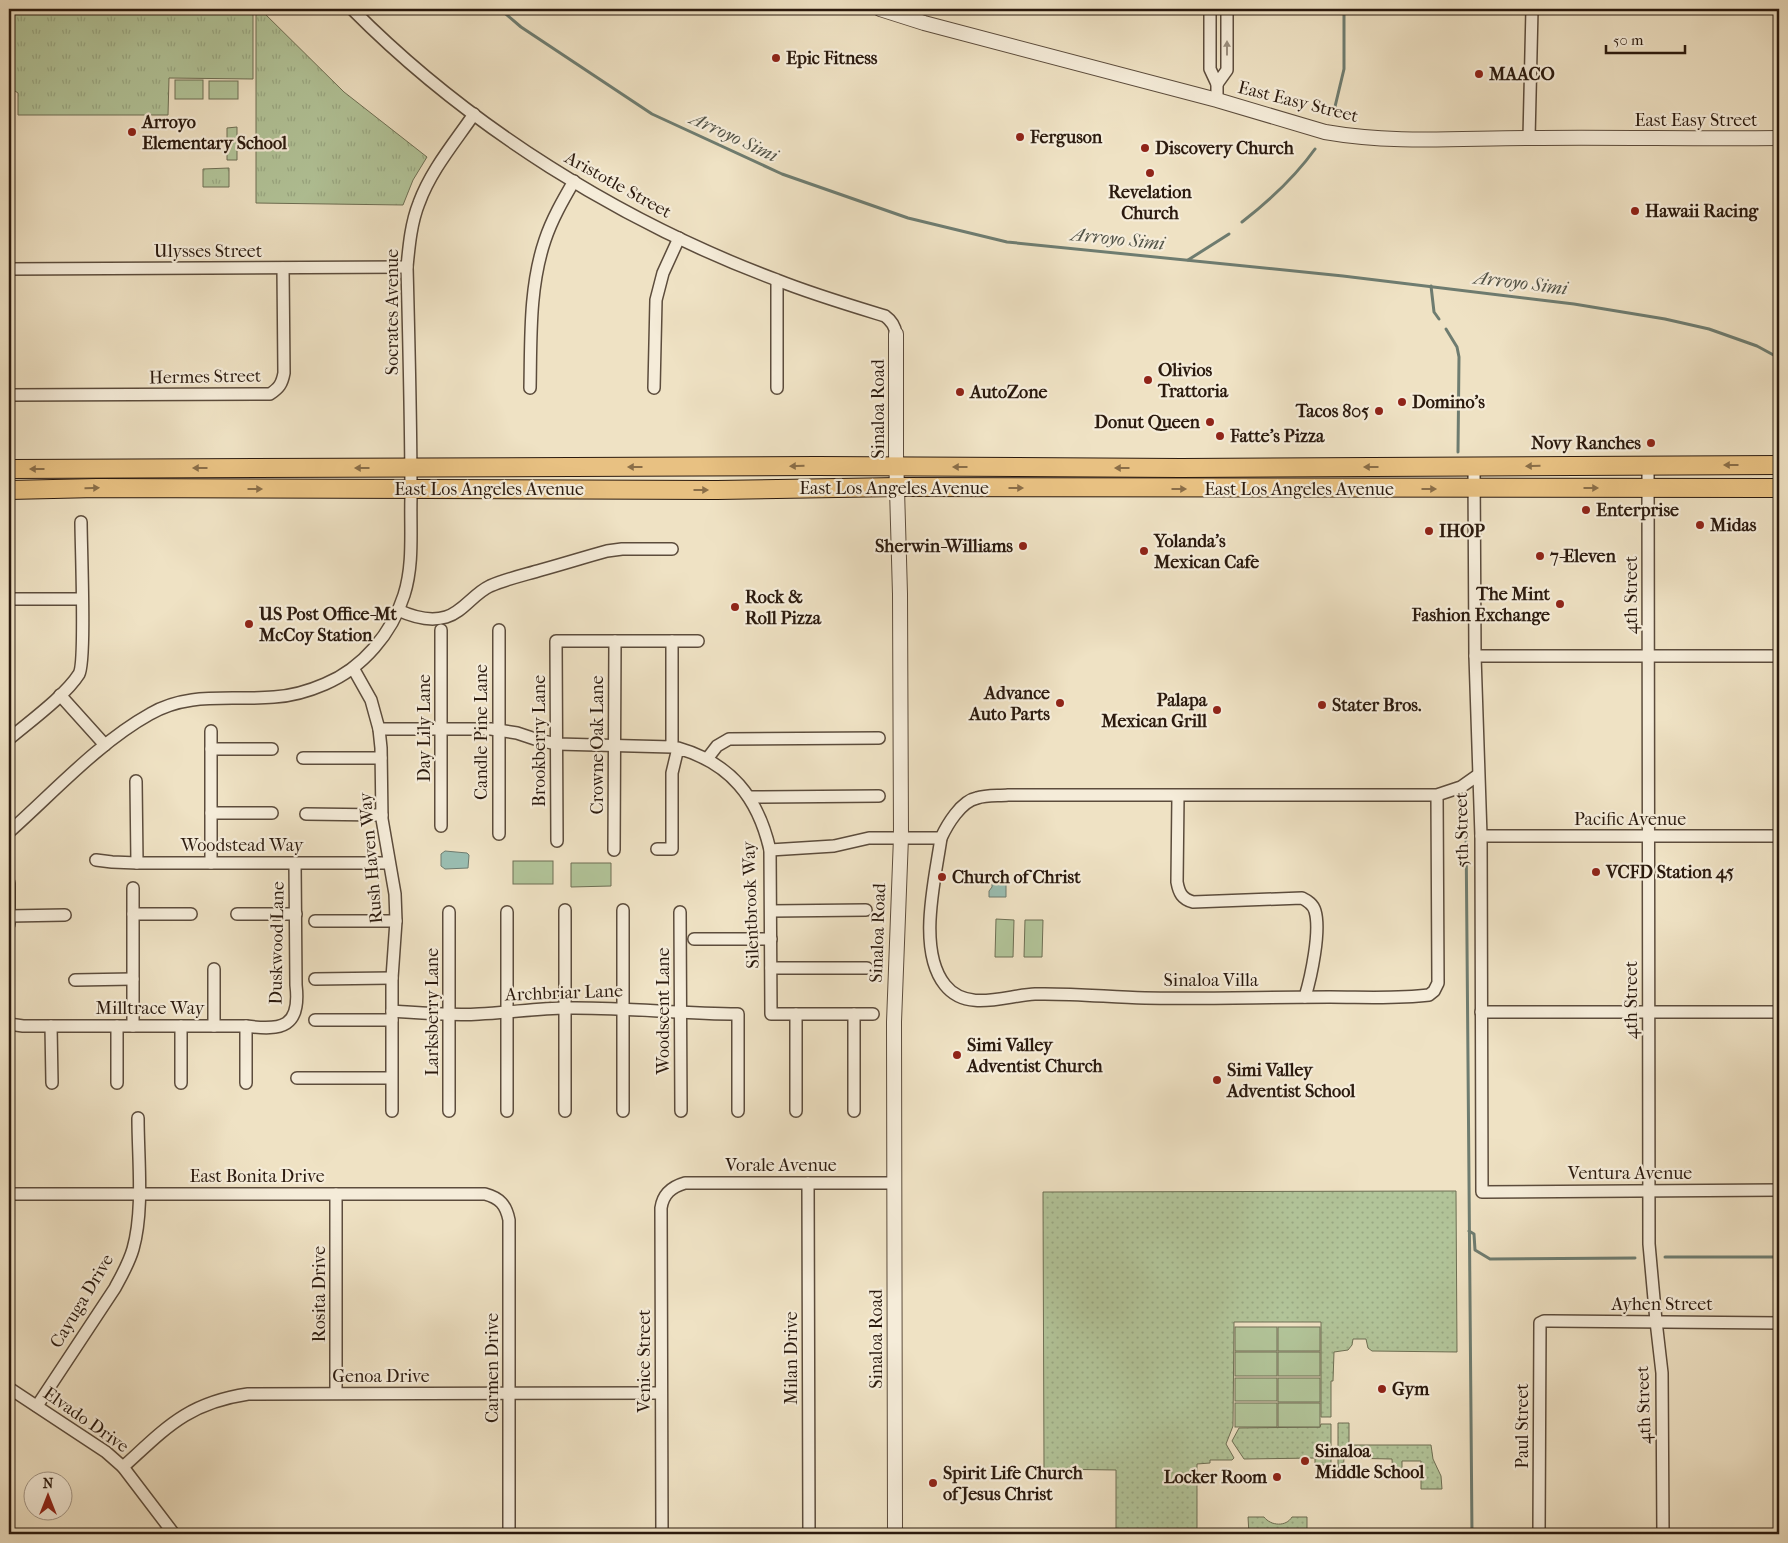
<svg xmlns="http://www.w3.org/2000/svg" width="1788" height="1543" font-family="'IM FELL French Canon',serif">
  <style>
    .grass { fill: url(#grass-dots); stroke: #6e6f54 }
    .park { fill: url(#park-tufts); stroke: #6e6f54 }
    .pitch { fill: #b2c499; stroke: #6e6f54 }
    .water { fill: #9abeb2; stroke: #6e7c70 }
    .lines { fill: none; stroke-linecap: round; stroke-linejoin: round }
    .stream { stroke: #6e7c70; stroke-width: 3 }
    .minor-casing { stroke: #5c4c3c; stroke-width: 14 }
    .tertiary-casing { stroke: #5c4c3c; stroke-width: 16 }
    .primary-casing { stroke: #2b1a0e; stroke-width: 20 }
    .minor { stroke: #f5ecd9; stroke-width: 11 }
    .tertiary { stroke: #f5ecd9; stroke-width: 14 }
    .primary { stroke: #e8c182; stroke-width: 18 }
    .oneway { fill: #9a8e7e }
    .oneway2 { fill: #8a6e48 }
    .poi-dot { fill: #8f2418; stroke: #f5ecd9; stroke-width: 2 }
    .labels { text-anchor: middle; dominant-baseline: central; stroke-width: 4.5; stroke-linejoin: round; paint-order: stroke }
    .poi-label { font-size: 18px; font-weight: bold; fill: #2b1a0e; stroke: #f5ecd9; text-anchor: start }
    .street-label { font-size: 18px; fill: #2b1a0e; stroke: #f5ecd9 }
    .water-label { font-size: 19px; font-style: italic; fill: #525347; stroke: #f5ecd9 }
  </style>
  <defs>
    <pattern id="grass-dots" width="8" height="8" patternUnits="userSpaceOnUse" patternTransform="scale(1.25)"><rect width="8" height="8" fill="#b2c499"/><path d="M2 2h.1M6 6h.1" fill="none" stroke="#99a883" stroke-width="1.8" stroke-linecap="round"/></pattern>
    <pattern id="park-tufts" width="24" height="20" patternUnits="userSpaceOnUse" patternTransform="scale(1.25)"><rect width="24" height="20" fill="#b2c499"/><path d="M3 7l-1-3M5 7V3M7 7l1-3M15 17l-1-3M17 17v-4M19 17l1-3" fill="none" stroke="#99a883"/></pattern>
  </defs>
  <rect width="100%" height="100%" fill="#efe2c4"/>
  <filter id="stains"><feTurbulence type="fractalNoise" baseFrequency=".004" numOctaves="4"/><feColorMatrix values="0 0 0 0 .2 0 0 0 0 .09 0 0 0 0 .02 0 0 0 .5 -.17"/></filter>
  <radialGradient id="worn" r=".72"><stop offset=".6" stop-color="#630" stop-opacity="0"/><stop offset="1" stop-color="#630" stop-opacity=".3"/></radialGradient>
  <g class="grass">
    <polygon points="1456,1191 1457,1352 1372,1351 1368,1348 1366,1339 1353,1339 1352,1345 1348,1350 1334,1352 1333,1381 1331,1381 1331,1417 1321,1417 1321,1322 1234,1322 1233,1426 1226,1444 1234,1458 1232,1460 1210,1460 1210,1463 1197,1464 1197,1534 1116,1534 1116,1470 1044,1469 1043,1192"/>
    <polygon points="1338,1423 1349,1423 1349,1445 1431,1445 1433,1459 1441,1476 1442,1489 1421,1489 1421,1461 1402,1461 1402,1477 1393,1477 1392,1459 1344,1458 1343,1473 1338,1473"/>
    <polygon points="1321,1424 1331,1424 1331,1465 1315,1465 1315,1458 1244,1459 1232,1441 1239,1428 1320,1427"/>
    <path d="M1248,1517h16c7,9 22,10 28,0h15v17h-58z"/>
  </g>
  <g class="park">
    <polygon points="9,9 253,9 253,79 169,78 168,115 18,115 18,93 9,87"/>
    <polygon points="256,9 260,9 344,92 427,157 413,180 403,205 256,203"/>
    <polygon points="229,168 229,187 203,187 203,169"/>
  </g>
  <g class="pitch">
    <rect x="175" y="80" width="28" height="19"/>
    <rect x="209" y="81" width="29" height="18"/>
    <polygon points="237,127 237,160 227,160 227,128"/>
    <rect x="513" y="861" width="40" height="23"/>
    <polygon points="571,863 611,863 611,886 571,887"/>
    <polygon points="996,919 1014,920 1013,957 995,957"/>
    <polygon points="1025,920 1043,920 1042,957 1024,957"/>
    <rect x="1235" y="1327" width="42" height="24"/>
    <rect x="1278" y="1327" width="42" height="24"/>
    <rect x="1235" y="1352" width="42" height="24"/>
    <rect x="1278" y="1352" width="42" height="24"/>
    <rect x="1235" y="1378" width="42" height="23"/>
    <rect x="1278" y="1378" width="42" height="24"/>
    <rect x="1235" y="1403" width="42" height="24"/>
    <rect x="1278" y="1403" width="42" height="24"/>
  </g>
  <g class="water">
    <polygon points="445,851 467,853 469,855 468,868 445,869 441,866 441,854"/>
    <polygon points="992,873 1006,873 1006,897 989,897 989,891 992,887"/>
  </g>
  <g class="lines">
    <g class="stream">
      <polyline points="500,9 521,27 652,114 782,174 908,218 1007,242 1343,276 1574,304 1665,319 1709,329 1757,346 1779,358"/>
      <polyline points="1333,115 1344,69 1344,9"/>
      <path d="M1242,222c27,-21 53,-45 73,-73"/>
      <polyline points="1188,260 1229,234"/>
      <polyline points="1431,286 1434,312 1439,319"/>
      <polyline points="1446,329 1457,347 1459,357 1458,452"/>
      <polyline points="1466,826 1472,1534"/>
      <polyline points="1469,1231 1474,1234 1475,1250 1490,1259 1635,1258"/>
      <polyline points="1665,1257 1779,1257"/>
    </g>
    <defs>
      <g id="minor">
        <path d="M352,9c117,118 269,213 425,271 35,14 72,25 108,36 7,5 10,10 11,18"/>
        <polyline points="1210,9 1210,69 1217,84 1217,100"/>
        <polyline points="1217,84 1227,70 1227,9"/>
        <polyline points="1529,138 1532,9"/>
        <polyline points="9,269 407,267"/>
        <path d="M530,388c1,-49 -1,-101 15,-148 7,-21 18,-40 29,-59"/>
        <polyline points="654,388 656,300 663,273 679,238"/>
        <polyline points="777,388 777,281"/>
        <path d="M9,395l261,-1c9,-6 12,-10 14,-21l-1,-105"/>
        <polyline points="1648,465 1649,1244 1656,1321 1662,1373 1663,1534"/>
        <polyline points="1474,467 1475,656 1481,836 1482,1192 1779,1190"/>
        <polyline points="9,599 82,599"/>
        <path d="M398,610c15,7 31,12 48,7 17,-5 27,-23 44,-31 16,-7 34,-11 51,-16 22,-6 44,-13 66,-19l15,-2h50"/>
        <polyline points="441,630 441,826"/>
        <polyline points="499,630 499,834"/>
        <polyline points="1475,656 1779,656"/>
        <polyline points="353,668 371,700 379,729 381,748 382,819 395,894 396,921 392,978 392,1111"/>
        <polyline points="60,695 105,745"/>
        <polyline points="379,729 491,729 517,733 538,740 557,744 672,747 672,641"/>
        <polyline points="211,731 211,863"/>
        <path d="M9,739c20,-17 56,-43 70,-65 7,-12 2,-129 2,-152"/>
        <polyline points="211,749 272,749"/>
        <polyline points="303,758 381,758"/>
        <polyline points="707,759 717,746 729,739 879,738"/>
        <polyline points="136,781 137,863"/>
        <path d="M1437,795l1,188 -4,8 -5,4c-32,4 -66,2 -99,2 -62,0 -123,2 -185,1 -37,-1 -73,-5 -110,-4 -28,1 -68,19 -90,-9 -28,-35 -10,-105 -4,-147 6,-13 20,-37 36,-40 9,-3 21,-2 31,-3h429l24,-8 17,-12"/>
        <path d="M1178,796l-1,86c2,11 5,17 16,20l109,-4c6,3 11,6 13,13 6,20 -4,66 -10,86"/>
        <polyline points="749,797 879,796"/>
        <polyline points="211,813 272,813"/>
        <polyline points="306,814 382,815"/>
        <path d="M9,832c44,-39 89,-89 141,-118 39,-23 81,-13 124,-17 18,-1 35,-6 51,-13 38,-16 67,-51 79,-89 10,-31 6,-66 7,-98 0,-77 -2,-153 -4,-230 2,-21 4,-44 12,-64 12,-33 36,-61 55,-89"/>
        <polyline points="1481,836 1779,836"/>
        <polyline points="557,841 556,641 698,641"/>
        <path d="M657,849h15v-76l6,-25c52,15 80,49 92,102l1,164h102"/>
        <polyline points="614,850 615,641"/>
        <polyline points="770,850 834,846 869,838 941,838"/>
        <polyline points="96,860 112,862 137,863 389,863"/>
        <polyline points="133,888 133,1026"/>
        <polyline points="565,910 565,1111"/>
        <polyline points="623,910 623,1111"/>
        <polyline points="771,911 866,910"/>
        <polyline points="449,912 449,1111"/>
        <polyline points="507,912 507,1111"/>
        <polyline points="680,912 681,1111"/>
        <polyline points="133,914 191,914"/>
        <polyline points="237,914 296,914"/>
        <polyline points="9,916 65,915"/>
        <polyline points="315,921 396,921"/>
        <polyline points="9,924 9,883"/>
        <polyline points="694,939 771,939"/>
        <polyline points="771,968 867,968"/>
        <polyline points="214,969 214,1026"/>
        <polyline points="315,979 392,978"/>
        <polyline points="75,980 133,979"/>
        <path d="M392,1011c29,2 58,5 87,3 29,-1 59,-6 88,-6 57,-1 114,6 171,6v97"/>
        <polyline points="1481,1012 1779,1012"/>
        <polyline points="796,1014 796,1111"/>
        <polyline points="854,1014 854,1111"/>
        <polyline points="315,1020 392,1020"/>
        <path d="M9,1024l14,2h223c36,5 55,1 50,-41l-1,-122"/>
        <polyline points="51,1026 52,1083"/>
        <polyline points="117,1026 117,1083"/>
        <polyline points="181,1026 181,1083"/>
        <polyline points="246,1026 246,1083"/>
        <polyline points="297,1078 391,1078"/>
        <polyline points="808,1183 809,1534"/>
        <path d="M9,1194h476c15,4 21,11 24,26v314"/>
        <polyline points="336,1194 336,1393"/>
        <polyline points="9,1388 106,1452 123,1467 174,1534"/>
        <path d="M37,1406l78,-118c7,-13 14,-25 18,-39 11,-39 5,-90 5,-131"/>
        <path d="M123,1467c43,-39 64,-64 125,-73l413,-1"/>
        <path d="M662,1534l-1,-326c2,-14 10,-21 24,-25h209"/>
        <polyline points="1539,1534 1540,1323 1544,1321 1551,1321 1779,1323"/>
      </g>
      <g id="tertiary">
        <path d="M880,9l44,14 293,77 108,32c68,12 136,6 204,6 84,-1 167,1 250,0"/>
        <polyline points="895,1534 894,1022 901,837 900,594 896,454 896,334"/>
      </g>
      <g id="primary">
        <polyline points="9,469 817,466 1181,468 1779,465"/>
        <polyline points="9,490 97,488 717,490 898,487 1779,488"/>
      </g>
    </defs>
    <use href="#minor" class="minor-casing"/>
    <use href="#tertiary" class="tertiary-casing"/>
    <use href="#primary" class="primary-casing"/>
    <use href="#minor" class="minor"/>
    <use href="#tertiary" class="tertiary"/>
    <use href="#primary" class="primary"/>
  </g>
  <defs><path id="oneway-solid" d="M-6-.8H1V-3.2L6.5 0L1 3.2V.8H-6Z" transform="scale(1.25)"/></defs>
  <use class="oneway" href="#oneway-solid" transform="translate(1227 48) rotate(-90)"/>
  <g class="oneway2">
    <use href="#oneway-solid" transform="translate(1731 465) rotate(180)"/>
    <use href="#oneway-solid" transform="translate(797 466) rotate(179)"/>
    <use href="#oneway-solid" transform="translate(1533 466) rotate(179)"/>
    <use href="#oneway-solid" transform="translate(635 467) rotate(180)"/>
    <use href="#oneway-solid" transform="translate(960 467) rotate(-180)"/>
    <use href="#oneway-solid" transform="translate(1371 467) rotate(180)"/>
    <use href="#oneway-solid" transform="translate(200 468) rotate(180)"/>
    <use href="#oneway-solid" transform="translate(362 468) rotate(180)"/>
    <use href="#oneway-solid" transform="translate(1122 468) rotate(-180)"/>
    <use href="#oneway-solid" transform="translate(37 469) rotate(180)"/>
    <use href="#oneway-solid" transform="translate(92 488) rotate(-1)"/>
    <use href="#oneway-solid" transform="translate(1016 488)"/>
    <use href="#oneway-solid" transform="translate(1591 488)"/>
    <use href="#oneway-solid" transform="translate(255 489)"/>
    <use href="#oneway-solid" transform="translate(1179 489)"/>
    <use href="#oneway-solid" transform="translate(1429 489)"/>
    <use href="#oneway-solid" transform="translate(701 490)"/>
  </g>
  <g class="poi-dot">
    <circle cx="776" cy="58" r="5"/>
    <circle cx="1479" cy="74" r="5"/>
    <circle cx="132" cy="132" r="5"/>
    <circle cx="1020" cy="137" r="5"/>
    <circle cx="1145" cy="148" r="5"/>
    <circle cx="1150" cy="173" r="5"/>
    <circle cx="1635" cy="211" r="5"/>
    <circle cx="1148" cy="380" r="5"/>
    <circle cx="960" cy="392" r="5"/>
    <circle cx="1402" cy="402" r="5"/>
    <circle cx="1379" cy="411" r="5"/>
    <circle cx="1210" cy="422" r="5"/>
    <circle cx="1220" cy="436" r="5"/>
    <circle cx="1651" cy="443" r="5"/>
    <circle cx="1586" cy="510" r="5"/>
    <circle cx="1700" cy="525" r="5"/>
    <circle cx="1429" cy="531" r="5"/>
    <circle cx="1023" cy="546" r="5"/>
    <circle cx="1144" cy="551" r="5"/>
    <circle cx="1540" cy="556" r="5"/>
    <circle cx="1560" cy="604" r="5"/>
    <circle cx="735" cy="607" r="5"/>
    <circle cx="249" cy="624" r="5"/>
    <circle cx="1060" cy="703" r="5"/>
    <circle cx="1322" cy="705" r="5"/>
    <circle cx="1217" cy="710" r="5"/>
    <circle cx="1596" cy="872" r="5"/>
    <circle cx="942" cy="877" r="5"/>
    <circle cx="957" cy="1055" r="5"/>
    <circle cx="1217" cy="1080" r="5"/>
    <circle cx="1382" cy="1389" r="5"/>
    <circle cx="1305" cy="1461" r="5"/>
    <circle cx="1277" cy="1477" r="5"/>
    <circle cx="933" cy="1483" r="5"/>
  </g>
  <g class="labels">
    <g class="poi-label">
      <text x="786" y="58">Epic Fitness</text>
      <text x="1489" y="74">MAACO</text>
      <text x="142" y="122">Arroyo<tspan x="142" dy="21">Elementary School</tspan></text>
      <text x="1030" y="137">Ferguson</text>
      <text x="1155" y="148">Discovery Church</text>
      <text x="1150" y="192" text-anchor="middle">Revelation<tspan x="1150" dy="21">Church</tspan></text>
      <text x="1645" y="211">Hawaii Racing</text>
      <text x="1158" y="370">Olivios<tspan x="1158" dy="21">Trattoria</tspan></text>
      <text x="970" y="392">AutoZone</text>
      <text x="1412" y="402">Domino's</text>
      <text x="1369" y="411" text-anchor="end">Tacos 805</text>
      <text x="1200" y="422" text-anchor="end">Donut Queen</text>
      <text x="1230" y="436">Fatte's Pizza</text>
      <text x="1641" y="443" text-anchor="end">Novy Ranches</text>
      <text x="1596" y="510">Enterprise</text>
      <text x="1710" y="525">Midas</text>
      <text x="1439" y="531">IHOP</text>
      <text x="1154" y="541">Yolanda's<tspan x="1154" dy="21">Mexican Cafe</tspan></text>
      <text x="1013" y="546" text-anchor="end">Sherwin-Williams</text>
      <text x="1550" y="556">7-Eleven</text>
      <text x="1550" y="594" text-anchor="end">The Mint<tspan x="1550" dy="21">Fashion Exchange</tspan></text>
      <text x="745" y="597">Rock &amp;<tspan x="745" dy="21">Roll Pizza</tspan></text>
      <text x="259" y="614">US Post Office-Mt<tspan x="259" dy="21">McCoy Station</tspan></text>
      <text x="1050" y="693" text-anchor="end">Advance<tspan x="1050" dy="21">Auto Parts</tspan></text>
      <text x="1207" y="700" text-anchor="end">Palapa<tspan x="1207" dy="21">Mexican Grill</tspan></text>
      <text x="1332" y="705">Stater Bros.</text>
      <text x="1606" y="872">VCFD Station 45</text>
      <text x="952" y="877">Church of Christ</text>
      <text x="967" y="1045">Simi Valley<tspan x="967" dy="21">Adventist Church</tspan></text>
      <text x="1227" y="1070">Simi Valley<tspan x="1227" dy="21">Adventist School</tspan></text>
      <text x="1392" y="1389">Gym</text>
      <text x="1315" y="1451">Sinaloa<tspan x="1315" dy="21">Middle School</tspan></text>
      <text x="943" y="1473">Spirit Life Church<tspan x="943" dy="21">of Jesus Christ</tspan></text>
      <text x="1267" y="1477" text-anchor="end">Locker Room</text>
    </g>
    <g class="street-label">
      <text transform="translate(1298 102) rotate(14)">East Easy Street</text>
      <text x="1696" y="120">East Easy Street</text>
      <text transform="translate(618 185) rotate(29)">Aristotle Street</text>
      <text x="208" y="251">Ulysses Street</text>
      <text transform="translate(392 312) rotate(-90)">Socrates Avenue</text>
      <text transform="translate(205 377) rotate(-1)">Hermes Street</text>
      <text transform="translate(878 409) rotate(-90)">Sinaloa Road</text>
      <text x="894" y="488">East Los Angeles Avenue</text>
      <text x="489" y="489">East Los Angeles Avenue</text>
      <text x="1299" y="489">East Los Angeles Avenue</text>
      <text transform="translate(1631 595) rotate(-90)">4th Street</text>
      <text transform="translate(424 728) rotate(-90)">Day Lily Lane</text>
      <text transform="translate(481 732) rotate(-90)">Candle Pine Lane</text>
      <text transform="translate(539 741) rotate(-90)">Brookberry Lane</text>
      <text transform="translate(597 745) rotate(-90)">Crowne Oak Lane</text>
      <text x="1630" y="819">Pacific Avenue</text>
      <text transform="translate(1462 830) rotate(-91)">5th Street</text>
      <text x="242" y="845">Woodstead Way</text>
      <text transform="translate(371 858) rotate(-95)">Rush Haven Way</text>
      <text transform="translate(751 905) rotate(-92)">Silentbrook Way</text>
      <text transform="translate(878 933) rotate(-88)">Sinaloa Road</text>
      <text transform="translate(277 943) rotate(-89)">Duskwood Lane</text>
      <text x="1211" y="980">Sinaloa Villa</text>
      <text transform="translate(564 993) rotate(-2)">Archbriar Lane</text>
      <text transform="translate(1631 1000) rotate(-90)">4th Street</text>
      <text x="150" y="1008">Milltrace Way</text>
      <text transform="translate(663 1011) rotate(-90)">Woodscent Lane</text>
      <text transform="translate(432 1012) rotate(-90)">Larksberry Lane</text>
      <text x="781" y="1165">Vorale Avenue</text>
      <text x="1630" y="1173">Ventura Avenue</text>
      <text x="257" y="1176">East Bonita Drive</text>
      <text transform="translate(319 1294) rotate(-90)">Rosita Drive</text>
      <text transform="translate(82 1301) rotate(-59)">Cayuga Drive</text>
      <text x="1662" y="1304">Ayhen Street</text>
      <text transform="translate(876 1339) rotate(-90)">Sinaloa Road</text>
      <text transform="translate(791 1358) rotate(-90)">Milan Drive</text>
      <text transform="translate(644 1361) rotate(-90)">Venice Street</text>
      <text transform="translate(492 1368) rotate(-90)">Carmen Drive</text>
      <text x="381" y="1376">Genoa Drive</text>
      <text transform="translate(1644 1405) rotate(-92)">4th Street</text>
      <text transform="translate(86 1420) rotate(35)">Elvado Drive</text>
      <text transform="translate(1522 1426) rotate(-90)">Paul Street</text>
    </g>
    <g class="water-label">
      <text transform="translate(734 137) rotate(25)">Arroyo Simi</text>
      <text transform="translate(1118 239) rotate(6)">Arroyo Simi</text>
      <text transform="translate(1521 283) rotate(7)">Arroyo Simi</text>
    </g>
  </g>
  <rect width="1788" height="1543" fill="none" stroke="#efe2c4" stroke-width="30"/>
  <rect x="10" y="10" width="1768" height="1523" fill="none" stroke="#2b1a0e" stroke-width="2.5"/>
  <rect x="15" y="15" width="1758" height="1513" fill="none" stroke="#2b1a0e"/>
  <g transform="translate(48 1496)"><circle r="24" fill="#f5ecd9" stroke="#a49888"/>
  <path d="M0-4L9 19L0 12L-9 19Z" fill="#8f2418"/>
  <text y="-8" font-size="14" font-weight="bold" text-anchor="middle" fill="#2b1a0e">N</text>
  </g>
  <path d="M1606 45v8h79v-8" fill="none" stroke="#2b1a0e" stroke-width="2.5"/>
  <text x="1613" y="45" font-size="15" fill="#2b1a0e" stroke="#f5ecd9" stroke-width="4" paint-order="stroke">50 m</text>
  <rect width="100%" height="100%" filter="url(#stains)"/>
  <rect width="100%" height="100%" fill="url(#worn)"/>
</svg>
